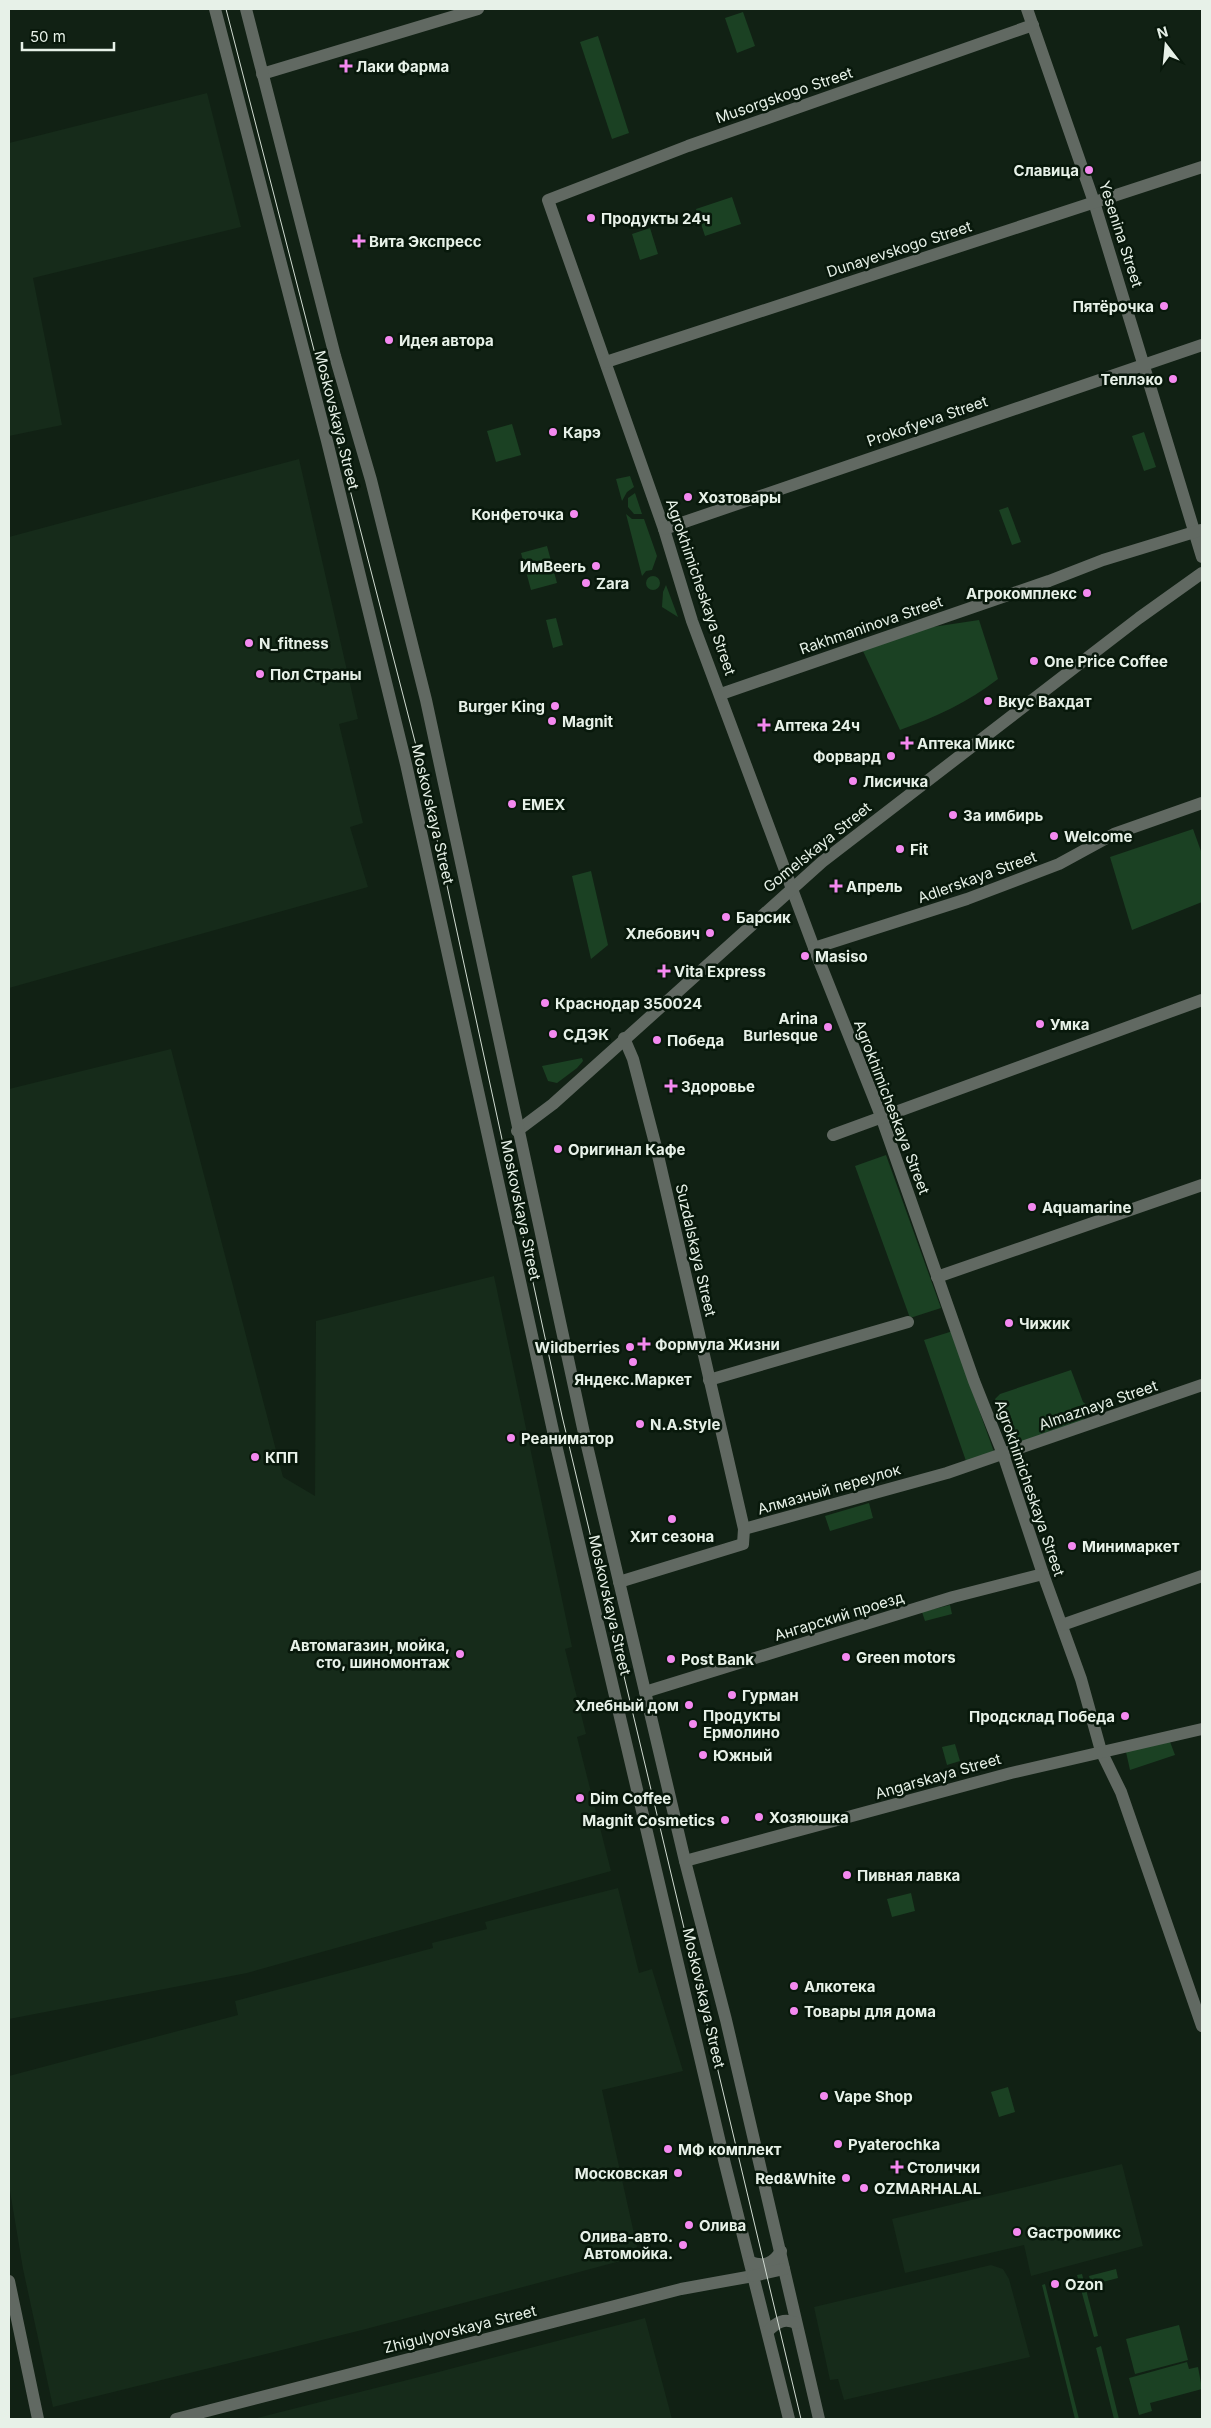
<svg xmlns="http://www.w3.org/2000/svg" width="1211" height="2428" font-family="Inter,sans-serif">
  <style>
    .built { fill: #162b1a }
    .green { fill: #1b4123 }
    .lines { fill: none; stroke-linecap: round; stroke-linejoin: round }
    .minor { stroke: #616962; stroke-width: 12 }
    .tertiary { stroke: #616962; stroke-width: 12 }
    .tram { stroke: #d1dbd2; stroke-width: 1 }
    .poi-dot { fill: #f489f0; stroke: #08180b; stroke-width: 2 }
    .labels { text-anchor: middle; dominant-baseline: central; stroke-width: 5; stroke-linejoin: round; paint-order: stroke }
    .poi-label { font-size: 15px; font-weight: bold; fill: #e7f1e8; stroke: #08180b; text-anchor: start }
    .street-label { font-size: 15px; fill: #e7f1e8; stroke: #08180b }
  </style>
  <rect width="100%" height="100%" fill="#112114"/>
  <g class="built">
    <polygon points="207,93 241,227 33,278 62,425 9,436 9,143"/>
    <polygon points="299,459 358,719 339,724 363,823 350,827 368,887 9,988 9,537"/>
    <polygon points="171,1049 283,1477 315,1496 316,1321 494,1276 572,1647 565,1649 586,1734 577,1737 611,1871 247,1973 9,2019 9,1089"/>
    <polygon points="618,1888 639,1973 652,1969 683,2071 602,2090 639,2256 366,2329 53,2407 23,2269 9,2185 9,2076 238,2015 235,2001 433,1948 432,1943 487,1929 485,1922"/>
    <polygon points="1122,2164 1143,2246 1031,2276 1024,2245 905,2273 892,2219"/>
    <polygon points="991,2265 1003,2269 1009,2279 1030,2357 844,2400 838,2379 830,2380 814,2307"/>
    <polygon points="645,2318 672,2419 253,2419 427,2375"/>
  </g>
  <g class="green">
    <polygon points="743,12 755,46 737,53 725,18"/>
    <polygon points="598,36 629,133 612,139 580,42"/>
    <polygon points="732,197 741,224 705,236 696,209"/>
    <polygon points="650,228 658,254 640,260 632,234"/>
    <polygon points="512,424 521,455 496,462 487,431"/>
    <polygon points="1144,432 1156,467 1144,471 1132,436"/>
    <polygon points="630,476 634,487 627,492 622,501 616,479"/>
    <polygon points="635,493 642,514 634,514 628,507 628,498"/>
    <polygon points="1008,507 1021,542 1012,545 999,510"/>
    <polygon points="626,514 632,519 644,519 657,556 652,570 646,571 642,576"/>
    <polygon points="547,546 557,583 531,590 521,553"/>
    <circle cx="653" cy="583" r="7"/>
    <polygon points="666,585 678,617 662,607 663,592"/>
    <polygon points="556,618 563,645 553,648 546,620"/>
    <path d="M979,620l19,59c-31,24 -63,38 -98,51l-37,-79 63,-23z"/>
    <polygon points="1193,829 1202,854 1202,902 1132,930 1110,857"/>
    <polygon points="591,871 608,945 591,959 572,876"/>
    <polygon points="582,1058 583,1061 577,1068 557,1083 548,1081 542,1066"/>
    <polygon points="886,1155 941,1308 910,1318 855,1166"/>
    <polygon points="953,1331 951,1332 994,1452 966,1461 924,1340"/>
    <polygon points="1071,1370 1083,1402 1091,1408 1078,1428 1026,1444 1012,1442 995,1399 1000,1394"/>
    <polygon points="869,1503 873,1518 830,1531 825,1516"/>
    <polygon points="950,1605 952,1614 925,1621 922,1612"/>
    <polygon points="1169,1739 1175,1755 1130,1770 1126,1752"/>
    <polygon points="955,1744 960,1761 947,1765 942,1747"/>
    <polygon points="911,1893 915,1911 892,1917 887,1899"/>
    <polygon points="1008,2087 1015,2112 999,2117 991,2092"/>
    <polygon points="1116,2269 1118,2278 1091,2285 1089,2276"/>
    <polygon points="1082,2274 1098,2336 1094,2337 1077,2275"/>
    <polygon points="1045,2284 1079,2419 1075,2419 1042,2285"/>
    <polygon points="1179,2325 1188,2360 1135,2374 1126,2339"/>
    <polygon points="1101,2346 1119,2419 1114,2419 1096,2348"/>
    <polygon points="1187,2362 1189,2369 1198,2367 1202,2389 1150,2403 1152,2411 1139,2415 1129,2378"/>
  </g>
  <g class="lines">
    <g class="minor">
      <polyline points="1027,9 1094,202 1202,557"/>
      <polyline points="1033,25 688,146 548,200 664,529 692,621 814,948 881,1116 974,1381 1003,1454 1043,1574 1081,1679 1101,1751 1121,1792 1202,2026"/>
      <polyline points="262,74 478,9"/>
      <polyline points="606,362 1202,167"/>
      <polyline points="664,529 1202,345"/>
      <polyline points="721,694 1049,581 1103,560 1201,530"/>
      <polyline points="814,948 967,899 1059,864 1114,834 1202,803"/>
      <polyline points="517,1131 553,1104 822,862 1139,618 1202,573"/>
      <polyline points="833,1135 1202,1000"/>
      <polyline points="937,1277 1202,1185"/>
      <polyline points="709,1380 908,1322"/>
      <polyline points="744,1529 947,1473 1202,1385"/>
      <polyline points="619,1582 743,1544 744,1529 657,1151 633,1059 624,1038"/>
      <polyline points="1062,1625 1202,1576"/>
      <polyline points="645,1692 953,1597 1043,1574"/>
      <polyline points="685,1861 1011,1773 1202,1729"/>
      <polyline points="9,2281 38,2419"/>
      <polyline points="176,2419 681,2289 753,2276"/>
    </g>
    <g class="tertiary">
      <polyline points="215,9 327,441 406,764 557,1449 725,2164 789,2419"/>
      <polyline points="246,9 335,356 371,480 426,700 584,1433 685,1861 726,2020 819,2419"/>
      <path d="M750,2262c14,5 23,2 31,-11"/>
      <polyline points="753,2276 784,2269"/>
      <path d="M768,2331c9,-9 16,-13 28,-8"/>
    </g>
    <polyline class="tram" points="226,9 420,761 562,1416 801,2419"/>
  </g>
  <g class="poi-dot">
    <path d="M343.5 58.5h5v5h5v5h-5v5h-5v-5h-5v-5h5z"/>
    <circle cx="1089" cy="170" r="5"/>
    <circle cx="591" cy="218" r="5"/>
    <path d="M356.5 233.5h5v5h5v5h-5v5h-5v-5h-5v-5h5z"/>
    <circle cx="1164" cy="306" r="5"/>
    <circle cx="389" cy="340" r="5"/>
    <circle cx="1173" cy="379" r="5"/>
    <circle cx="553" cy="432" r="5"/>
    <circle cx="688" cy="497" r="5"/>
    <circle cx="574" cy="514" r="5"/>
    <circle cx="596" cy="566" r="5"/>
    <circle cx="586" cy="583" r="5"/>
    <circle cx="1087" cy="593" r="5"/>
    <circle cx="249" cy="643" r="5"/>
    <circle cx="1034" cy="661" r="5"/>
    <circle cx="260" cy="674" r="5"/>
    <circle cx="988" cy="701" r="5"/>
    <circle cx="555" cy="706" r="5"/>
    <circle cx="552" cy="721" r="5"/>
    <path d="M761.5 717.5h5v5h5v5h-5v5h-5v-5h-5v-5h5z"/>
    <path d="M904.5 735.5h5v5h5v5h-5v5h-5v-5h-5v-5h5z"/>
    <circle cx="891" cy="756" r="5"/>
    <circle cx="853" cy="781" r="5"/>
    <circle cx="512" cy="804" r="5"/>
    <circle cx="953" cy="815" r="5"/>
    <circle cx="1054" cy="836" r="5"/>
    <circle cx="900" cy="849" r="5"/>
    <path d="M833.5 878.5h5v5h5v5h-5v5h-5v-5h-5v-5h5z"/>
    <circle cx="726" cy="917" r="5"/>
    <circle cx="710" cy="933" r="5"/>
    <circle cx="805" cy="956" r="5"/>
    <path d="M661.5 963.5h5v5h5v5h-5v5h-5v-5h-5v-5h5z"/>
    <circle cx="545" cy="1003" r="5"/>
    <circle cx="1040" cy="1024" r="5"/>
    <circle cx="828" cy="1027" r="5"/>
    <circle cx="553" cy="1034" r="5"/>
    <circle cx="657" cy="1040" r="5"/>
    <path d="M668.5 1078.5h5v5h5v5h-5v5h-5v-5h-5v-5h5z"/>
    <circle cx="558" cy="1149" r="5"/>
    <circle cx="1032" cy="1207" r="5"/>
    <circle cx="1009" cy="1323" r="5"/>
    <path d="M641.5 1336.5h5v5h5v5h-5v5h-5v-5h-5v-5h5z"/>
    <circle cx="630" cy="1347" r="5"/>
    <circle cx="633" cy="1362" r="5"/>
    <circle cx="640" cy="1424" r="5"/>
    <circle cx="511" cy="1438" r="5"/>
    <circle cx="255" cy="1457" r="5"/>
    <circle cx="672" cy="1519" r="5"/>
    <circle cx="1072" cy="1546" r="5"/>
    <circle cx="460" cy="1654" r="5"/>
    <circle cx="846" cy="1657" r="5"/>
    <circle cx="671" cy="1659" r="5"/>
    <circle cx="732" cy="1695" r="5"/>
    <circle cx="689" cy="1705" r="5"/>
    <circle cx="1125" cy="1716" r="5"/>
    <circle cx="693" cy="1724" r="5"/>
    <circle cx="703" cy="1755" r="5"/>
    <circle cx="580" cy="1798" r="5"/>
    <circle cx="759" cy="1817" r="5"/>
    <circle cx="725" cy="1820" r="5"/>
    <circle cx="847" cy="1875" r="5"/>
    <circle cx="794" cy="1986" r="5"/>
    <circle cx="794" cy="2011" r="5"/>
    <circle cx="824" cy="2096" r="5"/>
    <circle cx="838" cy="2144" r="5"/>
    <circle cx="668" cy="2149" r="5"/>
    <path d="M894.5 2159.5h5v5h5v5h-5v5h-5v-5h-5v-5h5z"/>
    <circle cx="678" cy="2173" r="5"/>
    <circle cx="846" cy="2178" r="5"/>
    <circle cx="864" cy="2188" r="5"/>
    <circle cx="689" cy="2225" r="5"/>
    <circle cx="1017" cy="2232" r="5"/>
    <circle cx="683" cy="2245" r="5"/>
    <circle cx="1055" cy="2284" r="5"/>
  </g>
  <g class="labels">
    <g class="poi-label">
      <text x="356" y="66">Лаки Фарма</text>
      <text x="1079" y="170" text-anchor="end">Славица</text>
      <text x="601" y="218">Продукты 24ч</text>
      <text x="369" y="241">Вита Экспресс</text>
      <text x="1154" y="306" text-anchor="end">Пятёрочка</text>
      <text x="399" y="340">Идея автора</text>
      <text x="1163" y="379" text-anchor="end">Теплэко</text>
      <text x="563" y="432">Карэ</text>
      <text x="698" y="497">Хозтовары</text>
      <text x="564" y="514" text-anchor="end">Конфеточка</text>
      <text x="586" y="566" text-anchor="end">ИмBeerь</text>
      <text x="596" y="583">Zara</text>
      <text x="1077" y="593" text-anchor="end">Агрокомплекс</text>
      <text x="259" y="643">N_fitness</text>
      <text x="1044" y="661">One Price Coffee</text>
      <text x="270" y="674">Пол Страны</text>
      <text x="998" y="701">Вкус Вахдат</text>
      <text x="545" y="706" text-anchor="end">Burger King</text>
      <text x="562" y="721">Magnit</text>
      <text x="774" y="725">Аптека 24ч</text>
      <text x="917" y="743">Аптека Микс</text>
      <text x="881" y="756" text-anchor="end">Форвард</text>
      <text x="863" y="781">Лисичка</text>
      <text x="522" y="804">EMEX</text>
      <text x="963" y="815">За имбирь</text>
      <text x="1064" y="836">Welcome</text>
      <text x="910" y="849">Fit</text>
      <text x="846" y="886">Апрель</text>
      <text x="736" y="917">Барсик</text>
      <text x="700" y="933" text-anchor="end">Хлебович</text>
      <text x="815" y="956">Masiso</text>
      <text x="674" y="971">Vita Express</text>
      <text x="555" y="1003">Краснодар 350024</text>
      <text x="818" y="1018" text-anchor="end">Arina<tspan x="818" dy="17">Burlesque</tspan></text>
      <text x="1050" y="1024">Умка</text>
      <text x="563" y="1034">СДЭК</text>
      <text x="667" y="1040">Победа</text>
      <text x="681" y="1086">Здоровье</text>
      <text x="568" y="1149">Оригинал Кафе</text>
      <text x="1042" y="1207">Aquamarine</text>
      <text x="1019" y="1323">Чижик</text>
      <text x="655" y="1344">Формула Жизни</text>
      <text x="620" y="1347" text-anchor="end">Wildberries</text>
      <text x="633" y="1379" text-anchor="middle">Яндекс.Маркет</text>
      <text x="650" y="1424">N.A.Style</text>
      <text x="521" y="1438">Реаниматор</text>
      <text x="265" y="1457">КПП</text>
      <text x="672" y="1536" text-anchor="middle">Хит сезона</text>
      <text x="1082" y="1546">Минимаркет</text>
      <text x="450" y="1645" text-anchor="end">Автомагазин, мойка,<tspan x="450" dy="17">сто, шиномонтаж</tspan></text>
      <text x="856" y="1657">Green motors</text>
      <text x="681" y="1659">Post Bank</text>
      <text x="742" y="1695">Гурман</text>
      <text x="679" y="1705" text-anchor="end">Хлебный дом</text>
      <text x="703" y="1715">Продукты<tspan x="703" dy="17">Ермолино</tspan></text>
      <text x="1115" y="1716" text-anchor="end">Продсклад Победа</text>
      <text x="713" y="1755">Южный</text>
      <text x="590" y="1798">Dim Coffee</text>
      <text x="769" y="1817">Хозяюшка</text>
      <text x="715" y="1820" text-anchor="end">Magnit Cosmetics</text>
      <text x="857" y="1875">Пивная лавка</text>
      <text x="804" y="1986">Алкотека</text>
      <text x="804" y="2011">Товары для дома</text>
      <text x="834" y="2096">Vape Shop</text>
      <text x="848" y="2144">Pyaterochka</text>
      <text x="678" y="2149">МФ комплект</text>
      <text x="907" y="2167">Столички</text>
      <text x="668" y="2173" text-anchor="end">Московская</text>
      <text x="836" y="2178" text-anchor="end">Red&amp;White</text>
      <text x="874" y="2188">OZMARHALAL</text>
      <text x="699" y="2225">Олива</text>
      <text x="1027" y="2232">Gастромикс</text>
      <text x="673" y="2236" text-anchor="end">Олива-авто.<tspan x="673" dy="17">Автомойка.</tspan></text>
      <text x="1065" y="2284">Ozon</text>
    </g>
    <g class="street-label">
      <text transform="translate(784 95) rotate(-19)">Musorgskogo Street</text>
      <text transform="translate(1121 234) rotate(72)">Yesenina Street</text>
      <text transform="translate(899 249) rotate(-18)">Dunayevskogo Street</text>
      <text transform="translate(337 420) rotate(76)">Moskovskaya Street</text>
      <text transform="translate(927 421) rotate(-19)">Prokofyeva Street</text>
      <text transform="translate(701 587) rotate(71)">Agrokhimicheskaya Street</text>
      <text transform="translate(871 625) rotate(-19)">Rakhmaninova Street</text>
      <text transform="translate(433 814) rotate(77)">Moskovskaya Street</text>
      <text transform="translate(817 847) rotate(-39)">Gomelskaya Street</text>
      <text transform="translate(977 877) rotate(-20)">Adlerskaya Street</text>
      <text transform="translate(892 1107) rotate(69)">Agrokhimicheskaya Street</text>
      <text transform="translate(521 1210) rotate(78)">Moskovskaya Street</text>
      <text transform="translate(696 1250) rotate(77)">Suzdalskaya Street</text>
      <text transform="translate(1098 1405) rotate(-19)">Almaznaya Street</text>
      <text transform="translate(1030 1488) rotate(71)">Agrokhimicheskaya Street</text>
      <text transform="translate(829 1489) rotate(-16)">Алмазный переулок</text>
      <text transform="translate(610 1605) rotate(77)">Moskovskaya Street</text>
      <text transform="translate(839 1616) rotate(-17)">Ангарский проезд</text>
      <text transform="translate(938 1776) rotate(-16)">Angarskaya Street</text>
      <text transform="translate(704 1998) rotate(77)">Moskovskaya Street</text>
      <text transform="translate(460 2329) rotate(-14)">Zhigulyovskaya Street</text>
    </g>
  </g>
  <rect width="1211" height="2428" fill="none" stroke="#e7f1e8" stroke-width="20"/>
  <g transform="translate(1166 45) rotate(344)" stroke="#08180b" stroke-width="4" paint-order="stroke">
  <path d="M0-4L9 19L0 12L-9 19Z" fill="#e7f1e8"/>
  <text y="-8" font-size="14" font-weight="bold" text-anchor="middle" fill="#e7f1e8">N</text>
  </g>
  <path d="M22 42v8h92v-8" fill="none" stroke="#e7f1e8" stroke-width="2.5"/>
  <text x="30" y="42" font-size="15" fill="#e7f1e8" stroke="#08180b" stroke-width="4" paint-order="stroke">50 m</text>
</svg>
